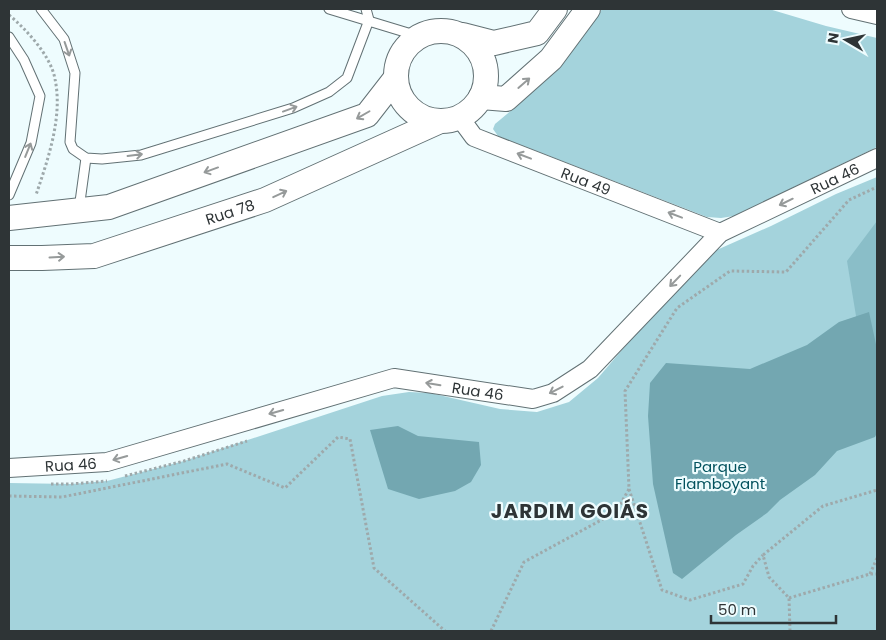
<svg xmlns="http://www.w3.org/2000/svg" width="886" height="640" font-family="Poppins,sans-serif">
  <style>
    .green { fill: #a4d3dc }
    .forest { fill: #8abec8 }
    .water { fill: #73a7b1 }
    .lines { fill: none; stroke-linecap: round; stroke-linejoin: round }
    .service-casing { stroke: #627174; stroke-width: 11 }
    .minor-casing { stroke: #627174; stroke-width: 20 }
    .secondary-casing { stroke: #627174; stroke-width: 26 }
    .path { stroke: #9ea9ab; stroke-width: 3; stroke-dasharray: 2.5 2.5; stroke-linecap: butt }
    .service { stroke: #fff; stroke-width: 9 }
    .minor { stroke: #fff; stroke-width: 18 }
    .secondary { stroke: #fff; stroke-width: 24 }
    .oneway { stroke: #969a9a }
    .labels { text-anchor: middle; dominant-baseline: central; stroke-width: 4.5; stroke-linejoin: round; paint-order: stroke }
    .street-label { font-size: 15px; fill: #2e3436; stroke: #eefcfe }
    .park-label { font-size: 15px; fill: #03525e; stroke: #eefcfe }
    .district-label { font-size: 20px; font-weight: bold; letter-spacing: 1px; fill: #2e3436; stroke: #eefcfe }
  </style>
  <rect width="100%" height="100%" fill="#eefcfe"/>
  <g class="green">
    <path d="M602,9h167l57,17 51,12v109l-143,69 -13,2 -14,-1 -209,-81 -5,-7 2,-5c41,-33 79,-70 107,-115z"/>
    <polygon points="877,177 877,631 9,631 9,483 71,484 107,481 184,461 382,396 409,392 430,393 500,409 537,412 569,402 598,378 690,270 710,253 771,226 836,194"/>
  </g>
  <polygon class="forest" points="877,221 877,418 866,377 847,261"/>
  <g class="water">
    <polygon points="869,312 877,349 877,433 875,437 837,451 815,475 780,500 767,513 736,535 682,579 673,573 653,484 648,416 650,383 666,363 750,369 807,345 839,322"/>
    <polygon points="398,426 418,436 479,442 481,465 471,482 455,491 419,499 388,489 370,430"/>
  </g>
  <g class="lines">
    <defs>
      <g id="service">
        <polyline points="41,9 64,39 75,73 70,142 73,149 86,158 102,159 141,155 293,108 329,92 347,78 369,20 366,9"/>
        <polyline points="329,9 418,36"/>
        <polyline points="9,37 24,60 40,96 31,143 9,195"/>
        <polyline points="79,209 86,158"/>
      </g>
      <g id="minor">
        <polyline points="851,9 877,15"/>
        <path id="s1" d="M460,118l14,19 246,96"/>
        <path id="s2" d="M9,468l98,-6 287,-84 139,21 20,-6 37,-24 130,-136 157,-75"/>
      </g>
      <g id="secondary">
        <circle cx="441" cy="76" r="45"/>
        <polyline points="463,35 494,43 537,33 555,9"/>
        <polyline points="481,97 506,99 551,59 588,9"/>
        <polyline points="9,218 109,207 367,115 395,79"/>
        <path id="s3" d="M9,258h33l52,-2 171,-56 173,-78"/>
      </g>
    </defs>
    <use href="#service" class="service-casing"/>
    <use href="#minor" class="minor-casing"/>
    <use href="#secondary" class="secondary-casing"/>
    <g class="path">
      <path d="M9,15c17,14 42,41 46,64 8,38 -7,80 -19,116"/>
      <polyline points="125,476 184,461 247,441"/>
      <polyline points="51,484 71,484 107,481"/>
      <polyline points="629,489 662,590 690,600 743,584 753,566 763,555"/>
      <polyline points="9,496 62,497 227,464 285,488 338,437 350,439 374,568 445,631"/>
      <polyline points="870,574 877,558"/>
      <polyline points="789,598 870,574 877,574"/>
      <polyline points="491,631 524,562 616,512 629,489 625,391 677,308 730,271 786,272 849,200 877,187"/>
      <polyline points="790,631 789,598 769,577 763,555 823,506 877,490"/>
    </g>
    <use href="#service" class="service"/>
    <use href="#minor" class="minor"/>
    <use href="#secondary" class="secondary"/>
  </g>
  <defs><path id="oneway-shaft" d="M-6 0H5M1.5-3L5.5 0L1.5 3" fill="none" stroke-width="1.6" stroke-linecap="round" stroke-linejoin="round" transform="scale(1.25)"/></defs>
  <g class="oneway">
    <use href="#oneway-shaft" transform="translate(67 49) rotate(71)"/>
    <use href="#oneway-shaft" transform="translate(524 83) rotate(-41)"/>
    <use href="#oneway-shaft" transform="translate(290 109) rotate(-20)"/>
    <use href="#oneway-shaft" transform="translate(363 115) rotate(150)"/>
    <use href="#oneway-shaft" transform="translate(28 150) rotate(-68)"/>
    <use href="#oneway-shaft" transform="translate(135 155) rotate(-7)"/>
    <use href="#oneway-shaft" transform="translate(524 156) rotate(-159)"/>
    <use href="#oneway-shaft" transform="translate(211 170) rotate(160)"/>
    <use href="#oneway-shaft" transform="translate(280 194) rotate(-25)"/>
    <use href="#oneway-shaft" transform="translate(786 202) rotate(154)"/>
    <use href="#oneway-shaft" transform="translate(675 215) rotate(-159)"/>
    <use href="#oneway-shaft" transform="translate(57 257) rotate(-3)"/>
    <use href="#oneway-shaft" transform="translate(675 281) rotate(134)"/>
    <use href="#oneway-shaft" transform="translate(433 384) rotate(-171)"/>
    <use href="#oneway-shaft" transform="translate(556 390) rotate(153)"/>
    <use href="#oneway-shaft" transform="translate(276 412) rotate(164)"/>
    <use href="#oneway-shaft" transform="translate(120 458) rotate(164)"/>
  </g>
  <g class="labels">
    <g class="street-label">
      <text stroke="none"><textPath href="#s2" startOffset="918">Rua 46</textPath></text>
      <text stroke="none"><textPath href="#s1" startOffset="144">Rua 49</textPath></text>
      <text stroke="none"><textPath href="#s3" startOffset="228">Rua 78</textPath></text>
      <text stroke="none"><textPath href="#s2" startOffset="482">Rua 46</textPath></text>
      <text stroke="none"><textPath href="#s2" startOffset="62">Rua 46</textPath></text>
    </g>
    <g class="park-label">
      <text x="720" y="466">Parque<tspan x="720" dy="17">Flamboyant</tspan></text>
    </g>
    <g class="district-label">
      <text x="570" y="511">JARDIM GOIÁS</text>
    </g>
  </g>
  <rect width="886" height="640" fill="none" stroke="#2e3436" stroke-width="20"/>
  <g transform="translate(846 40) rotate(279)" stroke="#eefcfe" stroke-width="4" paint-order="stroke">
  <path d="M0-4L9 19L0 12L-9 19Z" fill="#2e3436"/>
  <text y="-8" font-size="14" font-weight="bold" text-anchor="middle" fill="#2e3436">N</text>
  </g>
  <path d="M711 615v8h125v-8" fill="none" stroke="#2e3436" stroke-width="2.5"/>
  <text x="718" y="615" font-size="15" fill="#2e3436" stroke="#eefcfe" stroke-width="4" paint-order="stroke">50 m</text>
</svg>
